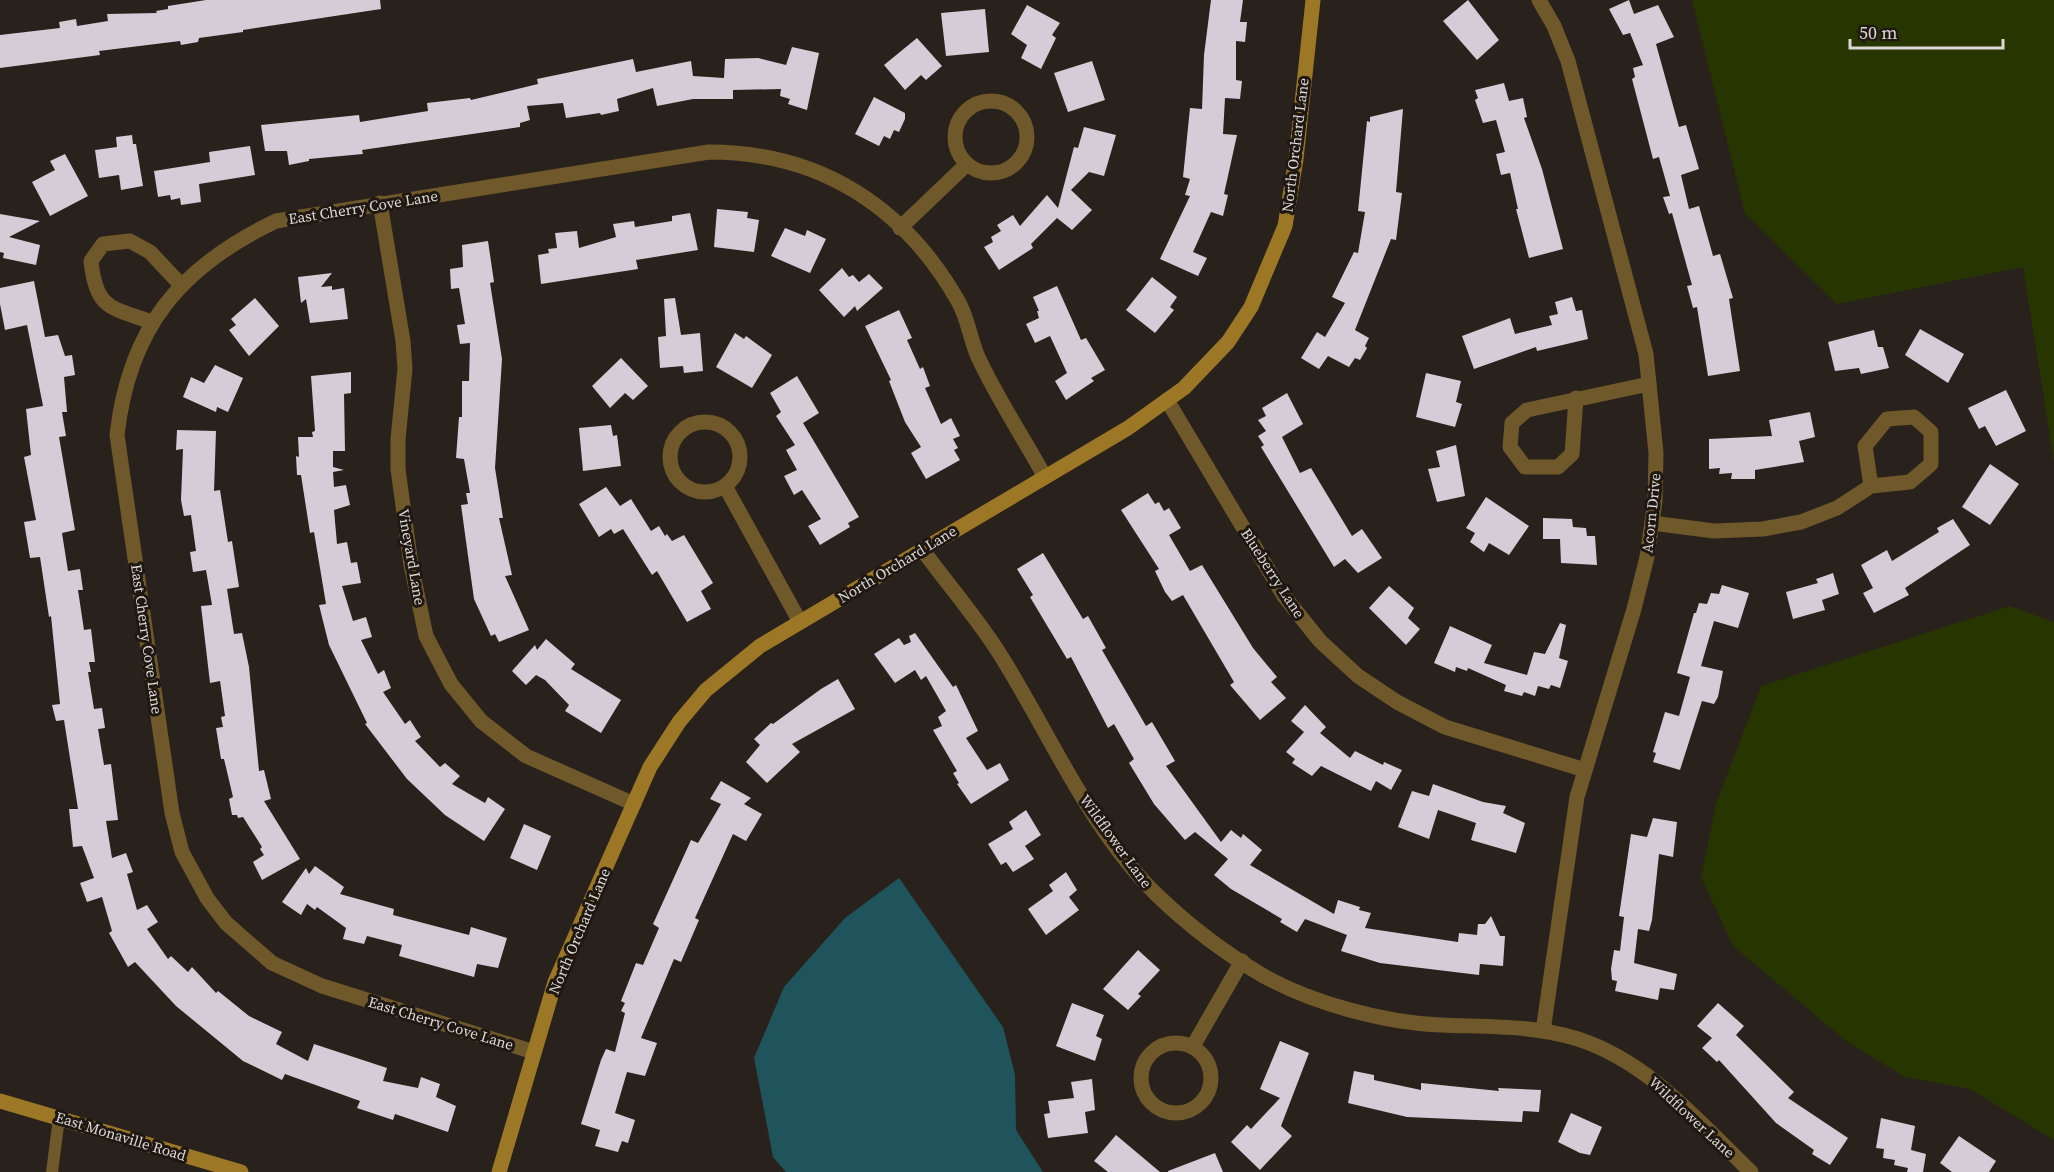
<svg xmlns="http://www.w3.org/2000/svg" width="2054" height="1172" font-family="'Source Serif 4',serif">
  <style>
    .green { fill: #273600 }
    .water { fill: #20545d }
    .building { fill: #d4ccd6 }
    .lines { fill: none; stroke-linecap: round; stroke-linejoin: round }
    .lane { stroke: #6f592b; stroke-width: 12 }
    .street { stroke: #6f592b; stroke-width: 15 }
    .secondary { stroke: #9b7726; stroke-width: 15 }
    .labels { text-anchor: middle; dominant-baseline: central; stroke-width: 6; stroke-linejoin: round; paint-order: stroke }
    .street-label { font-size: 15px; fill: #ddd8d4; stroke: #1f1812 }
  </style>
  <rect width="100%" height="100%" fill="#29211b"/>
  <g class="green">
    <polygon points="1692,0 2054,0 2054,462 2023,267 1837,304 1745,214"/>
    <polygon points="2010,606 2054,622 2054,1140 1970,1089 1905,1077 1846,1041 1733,946 1701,877 1716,804 1761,686"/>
  </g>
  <polygon class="water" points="899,878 1003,1027 1015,1075 1016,1130 1043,1172 786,1172 773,1157 754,1058 784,987 845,918"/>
  <g class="building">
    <polygon points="206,0 380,0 381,9 243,30 243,32 199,38 198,42 181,45 180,41 99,51 100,55 0,68 0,35 60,28 59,22 76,19 77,26 108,21 107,14 157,13 156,11 168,9 168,6"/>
    <polygon points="1211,0 1243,0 1240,22 1247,22 1245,42 1236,41 1236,80 1242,81 1240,99 1225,98 1223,134 1237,135 1224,194 1228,195 1223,216 1211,212 1193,252 1207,258 1198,276 1160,259 1190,196 1185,195 1190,179 1183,177 1190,108 1202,109 1204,55"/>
    <polygon points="1468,0 1499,40 1477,60 1443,21"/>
    <polygon points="1629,0 1634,14 1658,5 1674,37 1656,44 1679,127 1686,125 1699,169 1681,175 1689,209 1699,206 1713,256 1720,254 1733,298 1729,299 1740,371 1708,376 1697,307 1693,308 1687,286 1692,285 1672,213 1669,214 1663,197 1670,196 1659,157 1653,159 1632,79 1635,77 1633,68 1643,65 1630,33 1623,35 1609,9"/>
    <polygon points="1027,5 1060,23 1052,35 1056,38 1041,69 1021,58 1027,45 1011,34"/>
    <polygon points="985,9 989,52 946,56 941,13"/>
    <polygon points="917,38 942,66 926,80 921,75 905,90 884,65"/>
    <polygon points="792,47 819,53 807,110 788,104 790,99 780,96 781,89 733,90 733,99 693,99 657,106 653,88 617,99 619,111 601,115 600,113 566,118 563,103 527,106 530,120 520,123 520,127 362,150 363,154 309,159 309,161 289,165 287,151 265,151 261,125 359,115 360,122 428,111 427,103 470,98 471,100 538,84 537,79 633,59 636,72 691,61 693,76 724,78 725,59 758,58 786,65"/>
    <polygon points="1092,61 1105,100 1068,112 1054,73"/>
    <polygon points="1504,83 1509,101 1523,98 1527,117 1524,118 1542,169 1563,249 1529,258 1516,209 1518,209 1510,173 1501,175 1496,154 1505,152 1496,120 1483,123 1475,100 1478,98 1475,90"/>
    <polygon points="874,97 905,113 905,119 899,132 894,130 890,139 884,136 879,146 855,134"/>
    <polygon points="1403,109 1396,192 1402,193 1396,240 1391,239 1355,330 1369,338 1365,346 1367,348 1360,360 1355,358 1349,367 1328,356 1319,369 1301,358 1317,332 1325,337 1345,303 1332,297 1354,252 1358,253 1365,212 1358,211 1367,121 1370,122 1370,117"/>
    <polygon points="1084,127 1116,135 1104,176 1089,172 1071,190 1092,210 1072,230 1057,218 1031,244 1033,248 999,270 984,247 993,242 991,237 1001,231 997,225 1013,215 1020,226 1047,195 1058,208 1074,147 1078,148"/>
    <polygon points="132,135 133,144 136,144 143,186 121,190 119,175 99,178 95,150 117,147 116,137"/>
    <polygon points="250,146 255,175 199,184 201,202 181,205 180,198 171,200 170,195 158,197 154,171 210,162 209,152"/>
    <polygon points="65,154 88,196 50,216 32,182 55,170 50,161"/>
    <polygon points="717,209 748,212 747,218 759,220 754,252 714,247"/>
    <polygon points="690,213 698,250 636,260 638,269 541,284 538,255 549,253 548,249 557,248 555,233 577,231 579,248 616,237 613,224 634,221 635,227 672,221 672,216"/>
    <polygon points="0,214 40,221 9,237 40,245 36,265 3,258 4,253 0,252"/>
    <polygon points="785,228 805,236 807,230 826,239 810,273 771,256"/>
    <polygon points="488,241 494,282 490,283 502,359 495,468 503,518 499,518 512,575 505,576 529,630 499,642 495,634 491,636 474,599 461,505 468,504 466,493 470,493 464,459 456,458 459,417 462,417 462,381 469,381 470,343 460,344 457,325 465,324 459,288 451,289 450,269 463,267 462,245"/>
    <polygon points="842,268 849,277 853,275 859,282 869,274 883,288 857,311 855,306 844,317 819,290"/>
    <polygon points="332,273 321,287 332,286 332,290 344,288 348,319 310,323 306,299 301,303 298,277"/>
    <polygon points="1152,277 1177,297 1170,307 1174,310 1155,333 1126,310"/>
    <polygon points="34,281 45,337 58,335 65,356 72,355 75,375 64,377 67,412 62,412 66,436 59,437 75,530 62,533 68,571 80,569 83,590 78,590 84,630 91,629 95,662 89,662 91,672 88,672 94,709 102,708 105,728 98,729 104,765 111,764 118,820 106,821 112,858 126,853 133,872 127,874 137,910 147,905 158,922 147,929 168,959 171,956 188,972 192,967 216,993 218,991 249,1016 282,1032 276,1044 308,1061 314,1044 387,1068 383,1081 418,1088 421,1077 440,1084 436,1097 456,1106 448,1132 395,1114 393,1120 357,1108 360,1101 285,1074 282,1080 243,1061 176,1006 135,962 128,967 109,933 112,931 102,897 87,902 80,883 94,878 82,846 73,847 69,809 78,809 64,720 56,721 52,705 60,704 51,616 49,617 40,557 30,558 24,522 36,520 24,457 31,455 26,409 43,406 27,325 5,330 0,304 0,288"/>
    <polygon points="1057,286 1081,340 1086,338 1105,370 1091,378 1094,381 1066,400 1055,381 1067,373 1050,336 1035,343 1026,324 1039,318 1037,311 1039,311 1033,297"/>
    <polygon points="1572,297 1576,311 1582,310 1588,339 1537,351 1536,347 1474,369 1462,336 1510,318 1515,334 1552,325 1549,316 1558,314 1555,302"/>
    <polygon points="255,298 279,326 249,356 229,330 236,325 231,319"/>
    <polygon points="675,298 681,335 700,333 703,371 684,373 683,366 660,368 658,337 666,336 664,299"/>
    <polygon points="899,310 912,338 907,340 920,369 923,367 930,386 925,388 941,424 951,418 960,436 953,439 958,448 954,450 960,460 926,479 911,453 921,447 905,422 889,381 891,380 865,326"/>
    <polygon points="1920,329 1964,354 1948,383 1905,355"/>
    <polygon points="1874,330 1878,347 1883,347 1889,368 1861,374 1859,368 1835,371 1828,342"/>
    <polygon points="735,333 744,339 746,336 772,355 752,388 716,367"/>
    <polygon points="621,358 648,386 633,400 625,393 610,408 592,386"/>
    <polygon points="215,365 243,378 228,412 217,407 216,412 183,397 191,377 204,383"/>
    <polygon points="351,372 351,393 344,394 345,451 333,451 333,467 344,470 333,472 334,487 346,485 350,505 334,510 337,544 347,542 351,563 357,562 361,583 342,586 353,621 366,617 372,637 361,640 378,674 384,670 391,688 383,692 405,724 410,720 421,737 415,741 440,767 445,763 460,776 452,784 485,803 488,797 505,809 484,841 445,815 407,779 365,724 367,723 329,645 319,605 326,604 314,532 310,533 301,475 297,475 296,456 299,457 298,437 313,437 312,432 315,431 311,376"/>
    <polygon points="1426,373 1461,381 1456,402 1462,404 1455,427 1416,417"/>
    <polygon points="797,376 819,413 803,423 859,517 848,523 850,527 820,545 808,526 821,519 802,490 794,495 784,476 797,470 786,450 795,445 776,416 781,412 770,393"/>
    <polygon points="2006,390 2026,431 1996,446 1985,426 1979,429 1968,408"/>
    <polygon points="1287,393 1303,424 1282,437 1300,473 1311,468 1352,536 1362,529 1382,558 1358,573 1345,559 1334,567 1261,447 1264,445 1258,436 1266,431 1258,420 1266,416 1262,408"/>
    <polygon points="1810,412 1815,437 1799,441 1804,462 1755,470 1755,479 1731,479 1732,473 1719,474 1720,468 1709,469 1709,439 1772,436 1769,420"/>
    <polygon points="611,425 613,436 617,435 621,466 583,471 579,428"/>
    <polygon points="177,430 216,431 214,491 220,490 228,542 232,541 239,587 227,589 234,634 242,633 249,667 259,771 264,770 271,799 264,801 300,859 262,880 253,862 264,855 260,849 262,847 243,817 238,818 237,815 232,815 229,799 233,797 224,759 221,759 216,728 223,727 221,717 225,716 220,681 210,683 201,606 212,605 206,570 193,572 190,552 196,551 191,515 184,516 181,500 183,449 176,450"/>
    <polygon points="1456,445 1465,496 1437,502 1428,469 1440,467 1436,451"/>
    <polygon points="1990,464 2019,484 1990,525 1962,507"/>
    <polygon points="606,487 620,506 631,499 651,531 659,526 665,536 667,534 672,541 684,535 713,583 701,591 711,609 687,622 657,571 652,575 623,529 614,534 611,529 599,537 579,504"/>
    <polygon points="1148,493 1155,504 1159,502 1164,511 1169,508 1181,528 1169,535 1190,571 1202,565 1253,648 1277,677 1271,682 1286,698 1260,720 1230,685 1234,682 1183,595 1172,601 1165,592 1155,571 1159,569 1121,510"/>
    <polygon points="1486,497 1529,526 1509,555 1489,543 1484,552 1470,542 1475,533 1466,528"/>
    <polygon points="1543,518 1572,519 1573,527 1586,528 1587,536 1595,536 1597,565 1561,563 1560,539 1543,539"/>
    <polygon points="1953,519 1970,545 1905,588 1909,595 1874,613 1863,593 1873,588 1861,565 1887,550 1892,561 1939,532 1937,528"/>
    <polygon points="1043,553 1083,619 1088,616 1106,648 1102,650 1146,726 1152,722 1175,761 1166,766 1221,842 1231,830 1241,838 1243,834 1262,850 1250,865 1334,914 1338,900 1360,907 1359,910 1371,913 1365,928 1458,942 1459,933 1477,935 1478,924 1485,924 1491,916 1500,936 1505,936 1503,966 1480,964 1479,975 1380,963 1341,951 1347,935 1305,919 1297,932 1280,922 1282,919 1231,889 1214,875 1228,859 1195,832 1185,840 1154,804 1129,763 1134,759 1114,724 1108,728 1071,657 1067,659 1030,597 1033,595 1017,569"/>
    <polygon points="1833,573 1839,594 1822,600 1825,610 1793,619 1786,592 1818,583 1816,579"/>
    <polygon points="1722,585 1749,593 1738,628 1714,621 1701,666 1723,671 1718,697 1714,704 1702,701 1680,770 1653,762 1656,753 1653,752 1665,712 1679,716 1690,677 1677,673 1694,613 1696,613 1699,603 1707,604 1711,593 1719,594"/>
    <polygon points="1389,586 1414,608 1408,618 1420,629 1406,645 1369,608"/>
    <polygon points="1560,623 1566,625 1559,658 1568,661 1560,688 1551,685 1549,689 1538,686 1535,696 1524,692 1522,696 1504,691 1506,685 1468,668 1467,671 1456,667 1455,672 1434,663 1450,626 1492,645 1484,663 1527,675 1534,652 1545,654"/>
    <polygon points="915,633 953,687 956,685 978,731 966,738 987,770 1000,763 1009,780 971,804 957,784 959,783 953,773 957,771 933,730 942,726 938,717 946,711 926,676 921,680 915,670 895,683 874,654 899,638 904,645 911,642 909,636"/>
    <polygon points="546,639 575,664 571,669 621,700 601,733 565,711 569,705 545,680 536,675 526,685 512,671 535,645 537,650"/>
    <polygon points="838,679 855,709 792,744 800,752 767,783 746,762 760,745 754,739 771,723 773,724 821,689"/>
    <polygon points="1305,705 1326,727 1320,733 1350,758 1355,751 1383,765 1384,762 1402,770 1391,790 1376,781 1371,791 1321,766 1312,776 1292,763 1295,759 1286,752 1304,732 1291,721"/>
    <polygon points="721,781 751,798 744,804 762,814 746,841 733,834 695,918 699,920 681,962 674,959 641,1038 657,1043 645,1076 627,1072 615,1113 635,1120 628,1143 622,1141 618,1152 595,1146 600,1130 581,1124 601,1060 606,1049 615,1052 625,1013 621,1011 625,1003 621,1001 636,963 643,965 659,928 653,924 691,840 698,843 721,804 710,799"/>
    <polygon points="1433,784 1483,802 1506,806 1503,813 1525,823 1516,853 1471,840 1476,823 1438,810 1429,839 1398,827 1412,791 1429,796"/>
    <polygon points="1026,810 1041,835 1025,846 1034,859 1013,872 1006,862 1001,865 988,844 1013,829 1009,822"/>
    <polygon points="1653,818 1677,822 1673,857 1659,854 1652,920 1649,931 1638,929 1634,963 1677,974 1674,990 1660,988 1658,1000 1615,991 1617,981 1612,980 1611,969 1614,950 1620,951 1624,917 1619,916 1631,834 1647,837"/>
    <polygon points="524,824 551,836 537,870 510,858"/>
    <polygon points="315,866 344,887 340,894 394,909 393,915 469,935 471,927 507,938 498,968 477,964 474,977 399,956 402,945 367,936 364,944 343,939 346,928 317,907 315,910 307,904 301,915 282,902 306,868 309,874"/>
    <polygon points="1066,872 1077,890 1069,897 1079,910 1046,935 1028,909 1053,891 1049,885"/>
    <polygon points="1138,950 1160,970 1138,994 1141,996 1128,1010 1103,989"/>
    <polygon points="1072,1003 1104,1015 1096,1036 1102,1039 1095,1061 1056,1046"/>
    <polygon points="1718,1003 1744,1026 1736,1035 1794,1092 1788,1098 1848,1138 1830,1165 1812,1154 1814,1150 1776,1123 1719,1060 1717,1062 1702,1048 1712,1038 1697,1026"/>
    <polygon points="1280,1041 1309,1053 1281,1126 1292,1136 1260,1170 1231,1142 1247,1125 1251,1129 1280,1098 1260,1089"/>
    <polygon points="1354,1071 1374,1075 1374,1080 1421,1090 1421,1083 1499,1091 1498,1088 1541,1090 1539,1112 1523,1111 1522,1122 1407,1117 1348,1103"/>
    <polygon points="1092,1079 1095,1110 1085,1112 1088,1133 1048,1138 1044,1114 1050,1113 1048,1101 1074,1098 1071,1082"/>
    <polygon points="1571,1113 1602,1127 1590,1155 1580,1153 1558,1142"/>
    <polygon points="1881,1118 1915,1126 1911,1150 1926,1154 1923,1172 1907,1172 1908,1168 1894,1165 1895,1160 1883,1158 1884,1149 1876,1148"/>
    <polygon points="1116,1135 1160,1172 1108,1172 1094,1161"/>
    <polygon points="1959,1136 1996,1161 1989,1172 1952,1172 1940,1163"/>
    <polygon points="1215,1153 1223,1172 1168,1172 1168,1171"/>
  </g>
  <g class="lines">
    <polyline class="lane" points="52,1172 59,1118"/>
    <g class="street">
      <polyline points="1539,0 1554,26 1568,61 1646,354 1656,453 1655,501 1647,557 1634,609 1577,797 1543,1031"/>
      <circle cx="991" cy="137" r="36"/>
      <polyline points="380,203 403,341 405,369 398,439 398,469 411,565 426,636 451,684 481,721 526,756 634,804"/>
      <polyline points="900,228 967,164"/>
      <path d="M151,322c-41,-15 -55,-13 -60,-61l12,-17 27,-3 20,11 31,33"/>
      <polyline points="1576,398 1572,454 1558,467 1525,467 1510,447 1512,423 1527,410 1649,384"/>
      <polyline points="1167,400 1284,596 1320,641 1358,676 1397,702 1445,727 1585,770"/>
      <circle cx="705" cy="457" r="35"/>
      <polyline points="725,486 800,622"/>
      <polyline points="1652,523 1714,531 1763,529 1801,522 1837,508 1871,486 1910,482 1931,464 1931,432 1914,417 1887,419 1865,446 1871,486"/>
      <path d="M922,549c26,36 56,70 79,107 49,78 89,174 156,239 31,30 68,58 105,80 49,28 123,48 179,50 47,2 92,0 137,14 71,23 121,83 173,133"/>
      <circle cx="1176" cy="1078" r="35"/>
      <polyline points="1193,1046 1242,961"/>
      <path d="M534,1052l-212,-66 -50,-23 -46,-40 -19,-25 -25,-46 -10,-39 -55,-378c12,-107 63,-168 159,-214l433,-69c110,0 195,54 249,149 10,17 12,38 20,56 19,41 45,80 67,120"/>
    </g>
    <g class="secondary">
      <polyline points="0,1101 241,1172"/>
      <polyline points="499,1172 555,982 650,767 679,722 706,690 760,646 1128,428 1184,388 1228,342 1251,307 1285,226 1296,159 1313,0"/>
    </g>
  </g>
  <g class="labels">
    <g class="street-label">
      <text transform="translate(1295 145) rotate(-83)">North Orchard Lane</text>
      <text transform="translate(363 207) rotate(-9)">East Cherry Cove Lane</text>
      <text transform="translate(1651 513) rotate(-84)">Acorn Drive</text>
      <text transform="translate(412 557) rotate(80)">Vineyard Lane</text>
      <text transform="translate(897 564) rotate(-31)">North Orchard Lane</text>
      <text transform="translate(1273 573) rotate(57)">Blueberry Lane</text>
      <text transform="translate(147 639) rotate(82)">East Cherry Cove Lane</text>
      <text transform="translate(1116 841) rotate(54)">Wildflower Lane</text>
      <text transform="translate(579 931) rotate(-67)">North Orchard Lane</text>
      <text transform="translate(441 1023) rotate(17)">East Cherry Cove Lane</text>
      <text transform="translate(1692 1117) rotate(43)">Wildflower Lane</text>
      <text transform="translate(121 1136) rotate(17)">East Monaville Road</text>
    </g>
  </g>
  <path d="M1850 39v9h153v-9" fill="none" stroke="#ddd8d4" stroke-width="3"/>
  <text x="1859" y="39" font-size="18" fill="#ddd8d4" stroke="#1f1812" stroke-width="4.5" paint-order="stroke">50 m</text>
</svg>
